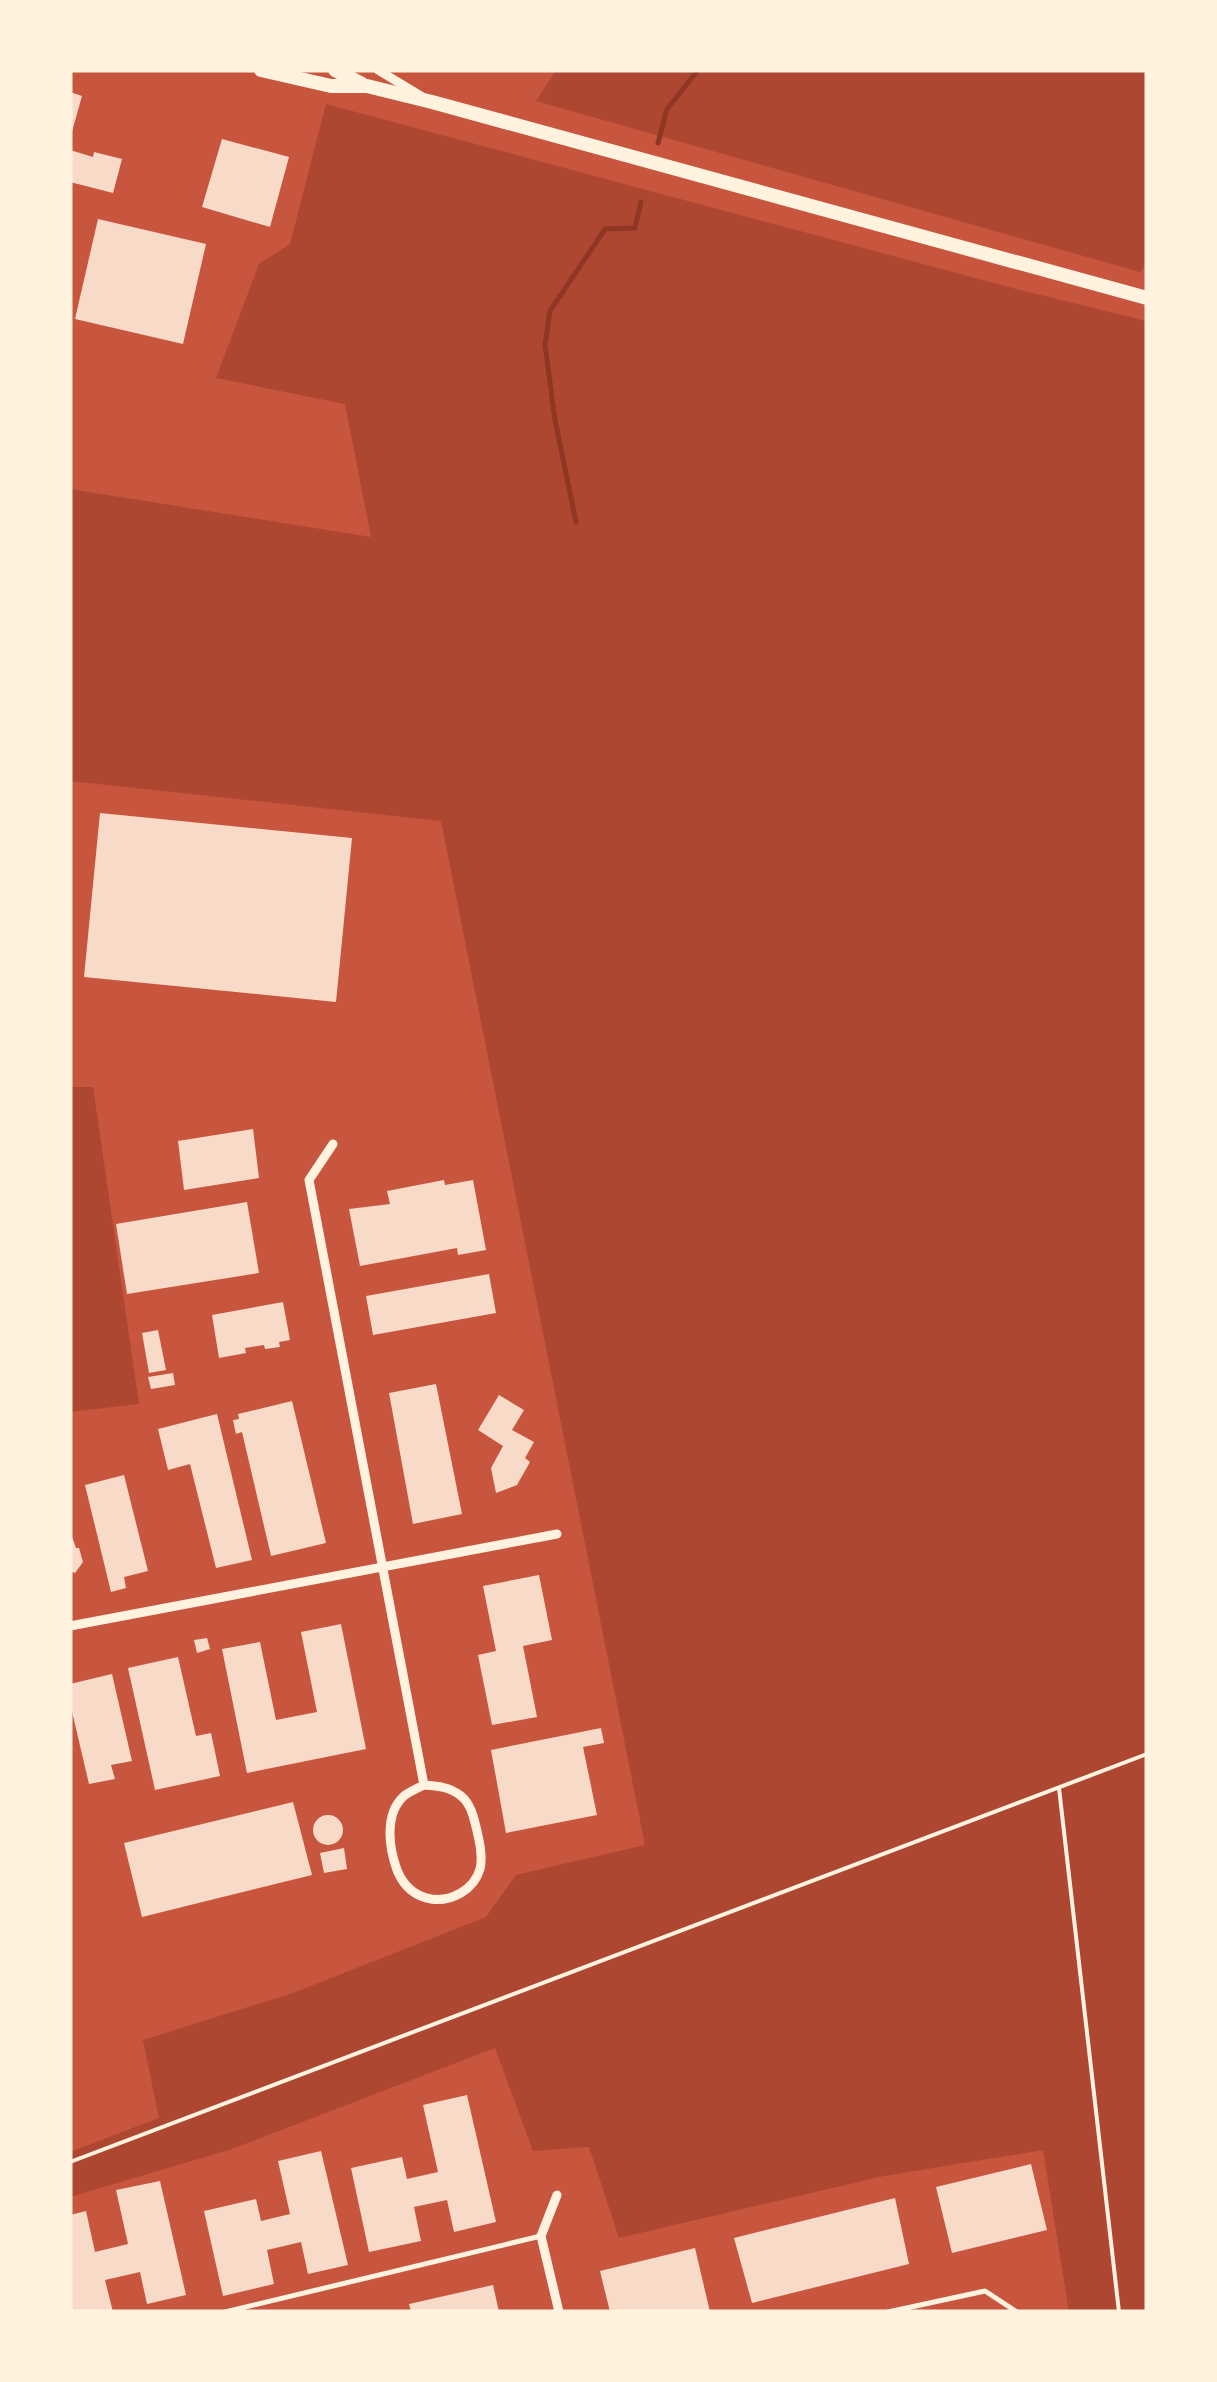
<svg xmlns="http://www.w3.org/2000/svg" width="1217" height="2382" font-family="'Golos Text',sans-serif">
  <style>
    .green { fill: #ae4732 }
    .lines { fill: none; stroke-linecap: round; stroke-linejoin: round }
    .stream { stroke: #8f3625; stroke-width: 5 }
    .building { fill: #f7dbc8 }
    .path { stroke: #fff3e0; stroke-width: 4 }
    .service { stroke: #fff3e0; stroke-width: 5 }
    .minor { stroke: #fff3e0; stroke-width: 9 }
    .primary { stroke: #fff3e0; stroke-width: 14 }
  </style>
  <rect width="100%" height="100%" fill="#c8553d"/>
  <g class="green">
    <polygon points="556,70 1147,70 1147,262 1140,272 536,101"/>
    <polygon points="326,104 1020,290 1147,321 1145,2312 1069,2312 1043,2150 879,2177 619,2238 589,2147 533,2151 495,2048 232,2149 70,2197 70,2152 159,2118 143,2040 293,1993 486,1917 516,1875 645,1845 441,821 70,781 70,489 371,537 345,404 216,378 259,264 290,244"/>
    <polygon points="70,1087 93,1087 139,1404 70,1412"/>
  </g>
  <g class="lines">
    <g class="stream">
      <polyline points="658,143 667,109 698,70"/>
      <polyline points="576,522 555,420 545,345 550,311 605,229 635,228 641,202"/>
    </g>
  </g>
  <g class="building">
    <polygon points="70,92 82,96 71,135 70,135"/>
    <polygon points="222,139 289,157 270,227 202,207"/>
    <polygon points="70,150 93,157 94,152 122,159 113,193 70,182"/>
    <polygon points="98,219 206,244 183,344 75,319"/>
    <polygon points="100,813 352,838 336,1002 84,977"/>
    <polygon points="253,1129 259,1178 184,1190 178,1141"/>
    <polygon points="444,1180 445,1185 473,1180 486,1250 458,1255 457,1248 360,1266 349,1209 390,1204 387,1191"/>
    <polygon points="247,1202 259,1273 127,1294 116,1224"/>
    <polygon points="489,1274 496,1313 373,1335 366,1296"/>
    <polygon points="283,1302 290,1340 279,1342 280,1347 265,1349 264,1345 245,1348 246,1353 219,1358 212,1315"/>
    <polygon points="158,1330 166,1370 149,1373 142,1333"/>
    <polygon points="173,1373 175,1385 151,1389 148,1377"/>
    <polygon points="436,1384 462,1514 413,1524 389,1393"/>
    <polygon points="499,1395 524,1410 512,1430 534,1442 525,1458 530,1462 517,1485 496,1493 491,1468 503,1446 478,1430"/>
    <polygon points="292,1401 326,1543 271,1556 242,1432 236,1434 233,1420 239,1419 238,1414"/>
    <polygon points="217,1414 252,1560 216,1568 190,1464 168,1470 158,1429"/>
    <polygon points="124,1475 148,1571 124,1577 126,1588 111,1592 85,1485"/>
    <polygon points="70,1531 76,1548 79,1548 83,1562 75,1573 70,1571"/>
    <polygon points="539,1575 552,1640 523,1646 537,1717 492,1725 478,1655 496,1651 483,1586"/>
    <polygon points="341,1624 366,1749 247,1773 222,1649 260,1642 276,1720 317,1712 301,1632"/>
    <polygon points="207,1638 210,1649 197,1653 194,1640"/>
    <polygon points="178,1657 196,1736 211,1733 220,1776 155,1790 128,1668"/>
    <polygon points="112,1674 132,1761 111,1765 115,1779 89,1784 70,1703 70,1684"/>
    <polygon points="601,1728 604,1743 583,1747 597,1815 506,1833 491,1750"/>
    <polygon points="293,1802 312,1875 142,1917 124,1843"/>
    <circle cx="328" cy="1830" r="15"/>
    <polygon points="344,1848 347,1869 324,1873 320,1853"/>
    <polygon points="467,2095 496,2222 454,2232 447,2200 414,2207 421,2241 369,2252 351,2168 402,2157 407,2179 438,2172 423,2105"/>
    <polygon points="321,2151 348,2265 308,2274 301,2242 267,2250 274,2284 223,2296 204,2211 256,2199 261,2221 290,2214 278,2161"/>
    <polygon points="1031,2164 1047,2230 952,2253 936,2187"/>
    <polygon points="160,2181 186,2295 147,2304 140,2272 105,2280 113,2312 70,2312 70,2215 86,2211 95,2252 128,2244 116,2190"/>
    <polygon points="895,2198 909,2264 752,2303 734,2238"/>
    <polygon points="695,2248 710,2312 610,2312 600,2271"/>
    <polygon points="493,2285 499,2312 411,2312 409,2304"/>
  </g>
  <g class="lines">
    <g class="path">
      <polyline points="1059,1788 1119,2312"/>
      <polyline points="70,2162 1147,1754"/>
    </g>
    <g class="service">
      <polyline points="225,2312 541,2236"/>
      <polyline points="888,2312 985,2291 1017,2312"/>
    </g>
    <g class="minor">
      <polyline points="378,70 421,96"/>
      <path d="M333,1144l-24,36 115,605c-6,3 -15,7 -20,11 -20,18 -15,52 -7,74 6,15 17,26 34,29 20,3 43,-9 49,-30 3,-12 0,-26 -3,-38 -3,-13 -6,-27 -16,-35 -11,-9 -23,-10 -37,-11"/>
      <polyline points="70,1626 557,1534"/>
      <polyline points="557,2195 541,2236 559,2312"/>
    </g>
    <g class="primary">
      <polyline points="261,70 331,86 367,86 432,102 1147,298"/>
      <polyline points="335,70 362,84"/>
    </g>
  </g>
  <rect width="1217" height="2382" fill="none" stroke="#fff3e0" stroke-width="145"/>
</svg>
